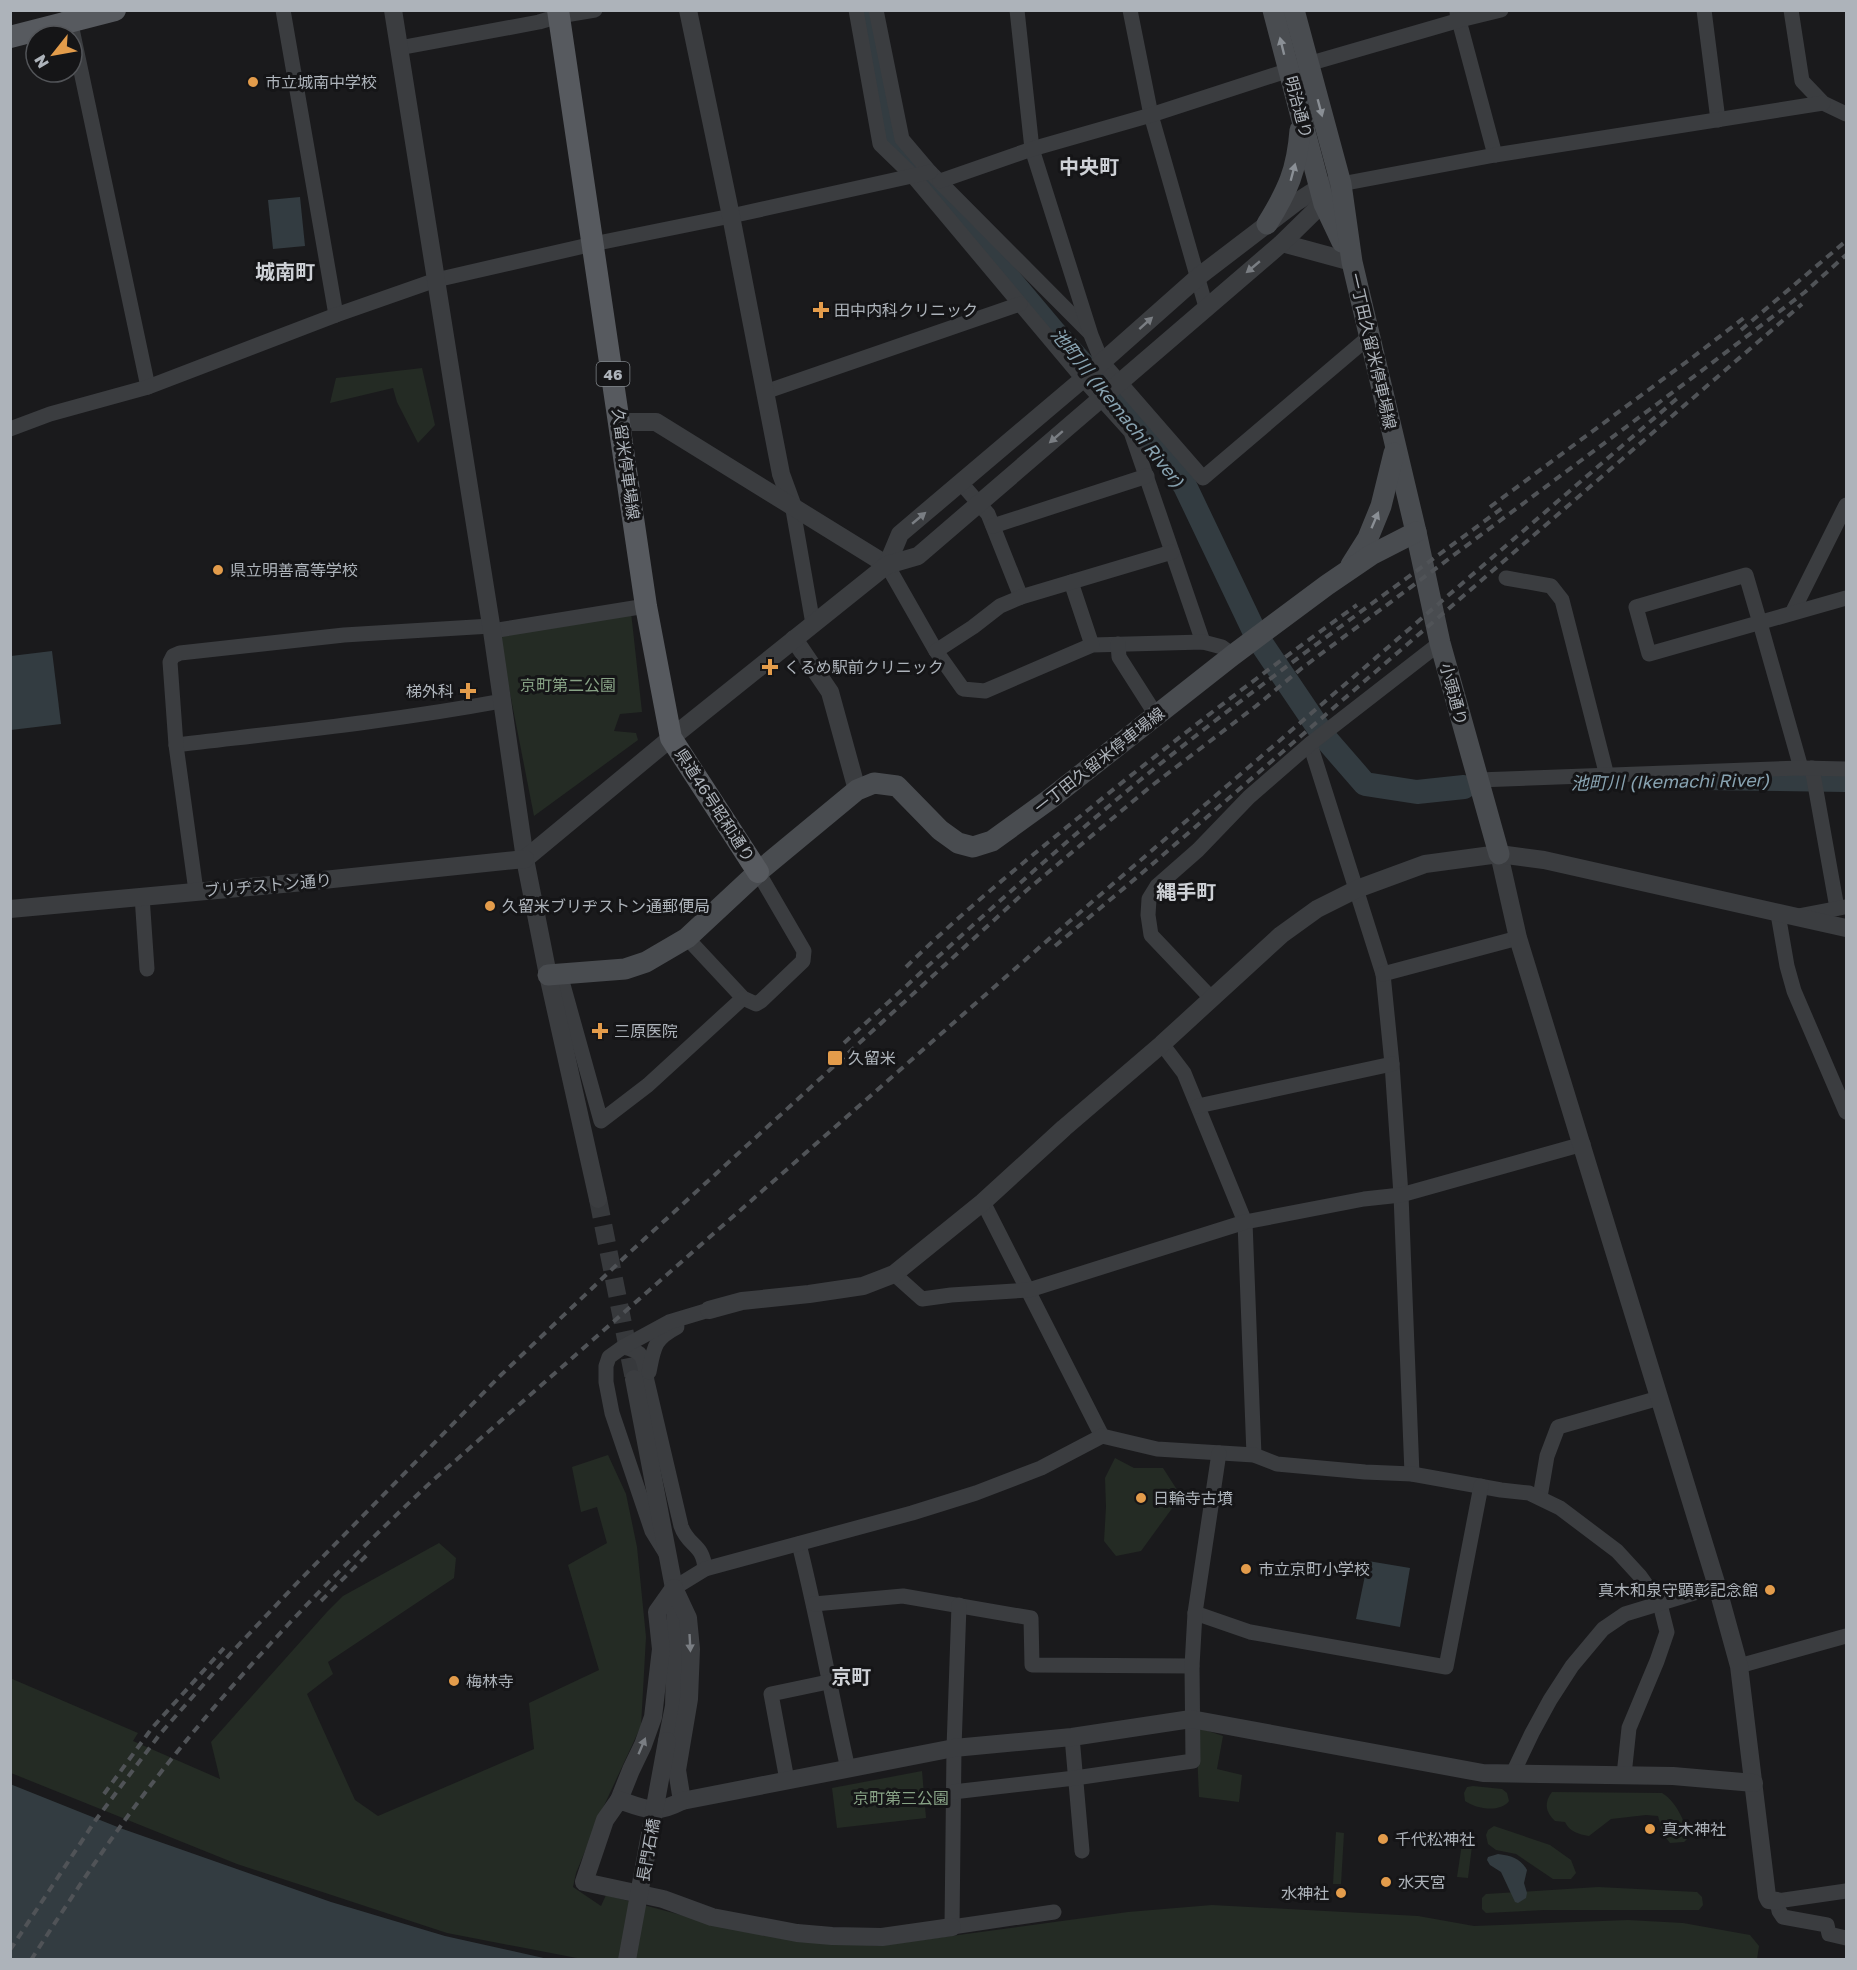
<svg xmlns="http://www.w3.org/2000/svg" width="1857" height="1970" font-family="'Golos Text','Noto Sans JP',sans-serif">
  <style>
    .green { fill: #242b24 }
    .water { fill: #333c41 }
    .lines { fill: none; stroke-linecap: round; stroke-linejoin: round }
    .river { stroke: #333c41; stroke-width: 24 }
    .tertiary-tunnel { stroke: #37393c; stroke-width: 18; stroke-dasharray: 18 9; stroke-linecap: butt }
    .minor { stroke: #3b3d40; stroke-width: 15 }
    .tertiary { stroke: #3b3d40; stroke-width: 18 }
    .secondary { stroke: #494c50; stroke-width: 21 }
    .primary { stroke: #575a5f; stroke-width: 22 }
    .rail { stroke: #505357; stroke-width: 4; stroke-dasharray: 8 6; stroke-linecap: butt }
    .tertiary-bridge { stroke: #3b3d40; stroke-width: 18 }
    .oneway { fill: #8a8f95 }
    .oneway2 { fill: #7a7e83 }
    .poi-dot { fill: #e39c4b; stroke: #151517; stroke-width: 2 }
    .labels { text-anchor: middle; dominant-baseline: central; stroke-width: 6; stroke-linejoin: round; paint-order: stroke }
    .shield { fill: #151517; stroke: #7f8489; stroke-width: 1.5 }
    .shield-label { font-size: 15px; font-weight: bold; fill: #adb3ba }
    .poi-label { font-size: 16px; fill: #adb3ba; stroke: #151517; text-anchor: start }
    .street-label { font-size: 16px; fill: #adb3ba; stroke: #151517 }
    .park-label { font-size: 16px; fill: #88a386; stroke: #151517 }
    .water-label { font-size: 18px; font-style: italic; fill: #88a3b1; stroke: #151517 }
    .quarter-label { font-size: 20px; font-weight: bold; fill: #ced1d6; stroke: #151517 }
  </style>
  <rect width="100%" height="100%" fill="#1a1a1c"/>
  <g class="green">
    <polygon points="422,368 435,425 418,443 397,402 393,388 330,403 336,378"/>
    <polygon points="631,612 642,712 620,714 614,731 636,733 638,740 534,816 499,637"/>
    <polygon points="608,1455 626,1494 637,1547 646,1637 641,1726 602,1810 576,1873 573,1887 601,1906 606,1895 711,1923 877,1946 1128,1912 1212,1905 1418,1916 1474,1926 1628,1920 1683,1923 1750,1935 1759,1946 1757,1959 582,1959 447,1933 237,1864 11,1773 10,1678 138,1733 133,1741 220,1779 211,1742 327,1612 343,1596 439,1543 456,1558 454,1578 328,1662 333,1674 307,1694 355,1800 378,1816 534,1749 529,1703 599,1670 568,1565 607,1543 597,1507 581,1512 572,1467"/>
    <polygon points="1115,1458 1134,1468 1163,1468 1181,1496 1141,1551 1116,1556 1104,1541 1106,1507 1105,1478"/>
    <polygon points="1196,1727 1223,1736 1217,1769 1242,1775 1239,1802 1199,1797"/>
    <polygon points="922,1771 926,1818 837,1828 832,1788"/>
    <path d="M1473,1786l29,3 5,4 2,8c-9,12 -33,8 -44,0l-1,-8 3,-6z"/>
    <path d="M1552,1792l110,1c14,8 23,29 27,44l-5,5 -14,1 -7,-9 -5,-18 -12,-1 -35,4 -22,17c-11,-2 -19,-4 -24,-14l-10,-1c-10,-9 -11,-19 -3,-29z"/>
    <polygon points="1494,1826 1550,1845 1571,1860 1576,1873 1571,1879 1553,1879 1516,1854 1496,1850 1488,1844 1486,1835 1488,1830"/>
    <polygon points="1336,1832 1344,1833 1341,1884 1333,1884"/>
    <polygon points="1463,1837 1473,1838 1468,1878 1457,1877"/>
    <polygon points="1598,1887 1697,1892 1702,1897 1703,1905 1699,1910 1544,1910 1486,1913 1482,1909 1482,1898 1486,1894"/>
  </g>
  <g class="water">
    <polygon points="300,197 305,246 273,249 268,200"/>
    <polygon points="52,651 61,724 11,730 11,656"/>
    <polygon points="1368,1561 1410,1568 1400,1627 1356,1619"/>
    <polygon points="10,1784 120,1828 331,1902 445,1936 548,1959 11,1959"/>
    <path d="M1498,1854c14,2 22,4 29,16l-3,13 3,10 -1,5 -8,5 -3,-1 -14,-30 -11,-7 -3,-5 1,-3z"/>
  </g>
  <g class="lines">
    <g class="river">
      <polyline points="868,10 889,132 899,148 1054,332 1169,462 1185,486 1257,637 1326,739 1365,784 1417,792 1464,787"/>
      <polyline points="1702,778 1846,780"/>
    </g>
    <polyline class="tertiary-tunnel" points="598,1199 634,1379"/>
    <g class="minor">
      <polyline points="68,10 148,387"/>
      <polyline points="283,10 336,315"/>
      <polyline points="856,10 880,144 912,175 1083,379 1131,432 1203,642"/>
      <polyline points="876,10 902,139 930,172 1089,332"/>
      <polyline points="1017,10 1032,149 1091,335 1102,362 1203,478 1370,336"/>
      <polyline points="1130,10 1151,115 1206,307"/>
      <polyline points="1704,10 1718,120"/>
      <polyline points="1791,10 1802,81 1823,103 1846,114"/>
      <polyline points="1457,13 1495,155"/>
      <polyline points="399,48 539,22 559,16 595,10"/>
      <polyline points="940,181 1032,149 1151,115 1308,64 1460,20 1501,10"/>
      <polyline points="1341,184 1495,155 1823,103"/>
      <polyline points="765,392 1020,304"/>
      <polyline points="10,429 50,414 148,387 336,315 436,280 593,244 731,216 930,172"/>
      <polyline points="961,483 988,514 1021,597"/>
      <polyline points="792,504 813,624"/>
      <polyline points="993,526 1147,476"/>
      <polyline points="887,565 936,651 963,689 985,691 1092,645 1203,642 1222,647 1233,655"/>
      <polyline points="1506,578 1551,586 1562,600 1607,776"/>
      <polyline points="1071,582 1092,645"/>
      <polyline points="1792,613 1846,505"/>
      <polyline points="492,631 646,606"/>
      <polyline points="1118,644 1119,657 1156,715"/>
      <polyline points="936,651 973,627 1000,606 1021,597 1172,552"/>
      <polyline points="1310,744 1383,974 1392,1064 1401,1195 1412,1474"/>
      <path d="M176,745c109,-13 218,-24 326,-44"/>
      <polyline points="1801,768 1760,623 1746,575 1636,607 1649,654 1846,598"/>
      <polyline points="1812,768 1837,908"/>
      <polyline points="1478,780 1801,768 1846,769"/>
      <polyline points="196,891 176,745 170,662 173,656 180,653 344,635 491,626"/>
      <polyline points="142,896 147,969"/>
      <polyline points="1778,914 1787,966 1794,991 1846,1112"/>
      <polyline points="1798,916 1845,907"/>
      <polyline points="687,938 743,998 756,1004 761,1001 803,961 804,951 758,872"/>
      <polyline points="560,974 601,1121 648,1085 743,998"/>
      <polyline points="1383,974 1518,938"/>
      <polyline points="1212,999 1151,935 1148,915 1149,899 1157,886 1198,850 1249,797 1310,744 1440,643"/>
      <polyline points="1162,1044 1184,1073 1245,1222 1254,1455"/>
      <polyline points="1198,1106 1392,1064"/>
      <polyline points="983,1202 1102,1436"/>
      <polyline points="894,1274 922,1299 951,1295 1029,1290 1245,1222 1364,1199 1401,1195 1583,1144"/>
      <path d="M623,1347c22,4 21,13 24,34l34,145c7,21 22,17 24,43"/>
      <path d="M649,1372c5,-25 5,-33 28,-45"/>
      <polyline points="1540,1497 1547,1456 1558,1427 1659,1398"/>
      <path d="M799,1544c19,75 32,150 49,225"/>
      <polyline points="665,1552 652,1531 612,1413 606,1382 606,1366 609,1357 623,1347 669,1322 709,1310"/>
      <polyline points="674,1588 705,1569 912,1513 976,1493 1041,1468 1102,1436 1157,1449 1254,1455 1277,1464 1365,1472 1412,1474 1501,1490 1529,1493 1560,1508 1617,1551 1640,1576 1660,1604 1667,1632 1657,1661 1629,1728 1624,1775"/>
      <polyline points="814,1604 903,1596 1031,1618 1032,1665 1192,1666"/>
      <polyline points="959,1605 954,1748 952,1927 1054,1912"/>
      <polyline points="1195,1613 1250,1632 1446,1667 1481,1486"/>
      <polyline points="1739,1666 1846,1636"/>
      <polyline points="1072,1737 1082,1851"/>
      <polyline points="1513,1773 1532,1733 1550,1700 1572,1666 1603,1629 1625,1614 1717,1586"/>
      <polyline points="787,1780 771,1694 828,1682"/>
      <polyline points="953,1792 1075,1778 1193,1761 1192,1666 1195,1613 1219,1453"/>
      <polyline points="1846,1891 1777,1901 1779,1911 1783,1917 1827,1925 1829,1934 1846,1938"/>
    </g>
    <g class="tertiary">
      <polyline points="393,10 492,631 525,859 548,975 598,1199"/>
      <polyline points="688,10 731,216 781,474 792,504"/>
      <polyline points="1282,243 1352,262"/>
      <polyline points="620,422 656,422 887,565"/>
      <polyline points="887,565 900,534 1083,379 1198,277 1295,203 1320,187 1333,185"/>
      <polyline points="794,639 830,692 857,790"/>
      <polyline points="1499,854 1518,938 1717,1586 1739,1666 1767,1896 1769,1900 1777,1901"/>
      <polyline points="525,859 671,738 887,565 918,556 1282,243 1332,194"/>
      <polyline points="10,909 304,882 525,859"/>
      <polyline points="709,1310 742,1301 809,1294 863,1286 894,1274 983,1202 1064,1128 1162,1044 1281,935 1317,909 1357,889 1425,864 1499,854 1544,860 1846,928"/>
      <polyline points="634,1379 674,1588 676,1629 674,1706 667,1741"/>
      <polyline points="619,1800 631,1770 643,1745 653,1717 661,1649 657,1612 674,1588 688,1618 691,1649 689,1699 677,1770 682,1801"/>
      <path d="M952,1927l-70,10 -50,-1 -35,-3 -85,-16 -49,-18 -79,-17 21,-62 14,-20c28,10 36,15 63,1l272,-53 118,-11 119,-18 292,54 190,3 81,7"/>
    </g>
    <g class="secondary">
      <polyline points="1273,10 1324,204 1342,242"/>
      <polyline points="1294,10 1341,184 1352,262 1416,532 1440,643 1499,854"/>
      <path d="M1267,224c21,-34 30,-54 33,-94"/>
      <polyline points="1351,565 1368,538 1381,506 1394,453"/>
      <polyline points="548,975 625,969 646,962 687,938 758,872 857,790 874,783 897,786 940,830 958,843 973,847 992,841 1050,799 1233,655 1327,585 1371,555 1416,532"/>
    </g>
    <g class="primary">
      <polyline points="558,10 646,606 671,738 758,872"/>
      <polyline points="10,37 115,10"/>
    </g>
    <g class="rail">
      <polyline points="1741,330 1846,241"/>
      <polyline points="1490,507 1693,357 1745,317"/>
      <polyline points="1055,946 1142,873 1802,304"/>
      <path d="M906,967c54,-53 113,-101 172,-149 91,-74 184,-145 279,-213"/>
      <path d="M844,1043c97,-89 193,-178 295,-262 118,-96 243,-184 366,-275"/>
      <polyline points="321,1601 368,1554"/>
      <polyline points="104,1794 152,1728 224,1648"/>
      <polyline points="10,1950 95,1821 160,1734 232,1652 298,1582 501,1375 628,1254 1027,890 1150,787 1256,706 1302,668 1700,372 1805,292 1846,255"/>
      <path d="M31,1960c41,-64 83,-128 130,-188 83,-105 172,-198 270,-290l618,-543 631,-543"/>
    </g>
    <polyline class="tertiary-bridge" points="627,1960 667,1741"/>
  </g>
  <defs><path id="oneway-solid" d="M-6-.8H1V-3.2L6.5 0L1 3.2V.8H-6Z" transform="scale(1.5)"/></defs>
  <g class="oneway">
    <use href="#oneway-solid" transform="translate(1282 46) rotate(-104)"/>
    <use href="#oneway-solid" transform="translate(1320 108) rotate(75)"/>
    <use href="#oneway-solid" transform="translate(1293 172) rotate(-75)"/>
    <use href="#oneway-solid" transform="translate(1375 520) rotate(-67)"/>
  </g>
  <g class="oneway2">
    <use href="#oneway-solid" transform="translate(1253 267) rotate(140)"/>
    <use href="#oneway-solid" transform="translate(1146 323) rotate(-42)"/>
    <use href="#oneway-solid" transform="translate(1056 437) rotate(139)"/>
    <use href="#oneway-solid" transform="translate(919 518) rotate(-40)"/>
    <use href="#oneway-solid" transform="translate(690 1643) rotate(87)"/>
    <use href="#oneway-solid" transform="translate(642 1746) rotate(-67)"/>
  </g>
  <g class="poi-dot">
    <circle cx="253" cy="82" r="6"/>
    <path d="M818 301h6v6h6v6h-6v6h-6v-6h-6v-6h6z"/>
    <circle cx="218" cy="570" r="6"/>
    <path d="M767 658h6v6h6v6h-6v6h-6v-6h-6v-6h6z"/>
    <path d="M465 682h6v6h6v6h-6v6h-6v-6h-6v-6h6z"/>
    <circle cx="490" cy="906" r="6"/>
    <path d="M597 1022h6v6h6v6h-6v6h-6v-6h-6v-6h6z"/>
    <rect x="827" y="1050" width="16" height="16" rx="3"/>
    <circle cx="1141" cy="1498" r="6"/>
    <circle cx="1246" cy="1569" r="6"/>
    <circle cx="1770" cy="1590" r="6"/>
    <circle cx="454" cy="1681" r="6"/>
    <circle cx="1650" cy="1829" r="6"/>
    <circle cx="1383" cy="1839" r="6"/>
    <circle cx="1386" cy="1882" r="6"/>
    <circle cx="1341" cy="1893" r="6"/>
  </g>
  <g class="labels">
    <rect class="shield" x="596.5" y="362" width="33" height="24" rx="4.5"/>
    <g class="shield-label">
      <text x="613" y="374">46</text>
    </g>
    <g class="poi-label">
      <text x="265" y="82">市立城南中学校</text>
      <text x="834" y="310">田中内科クリニック</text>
      <text x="230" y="570">県立明善高等学校</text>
      <text x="784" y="667">くるめ駅前クリニック</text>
      <text x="454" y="691" text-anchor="end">梯外科</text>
      <text x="502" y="906">久留米ブリヂストン通郵便局</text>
      <text x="614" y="1031">三原医院</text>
      <text x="848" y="1058">久留米</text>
      <text x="1153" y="1498">日輪寺古墳</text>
      <text x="1258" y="1569">市立京町小学校</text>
      <text x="1758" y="1590" text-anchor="end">真木和泉守顕彰記念館</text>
      <text x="466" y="1681">梅林寺</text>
      <text x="1662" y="1829">真木神社</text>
      <text x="1395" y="1839">千代松神社</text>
      <text x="1398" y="1882">水天宮</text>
      <text x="1329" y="1893" text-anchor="end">水神社</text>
    </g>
    <g class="street-label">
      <text transform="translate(1299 107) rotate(75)">明治通り</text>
      <text transform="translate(1373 351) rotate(77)">一丁田久留米停車場線</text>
      <text transform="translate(626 464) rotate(82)">久留米停車場線</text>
      <text transform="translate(1454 694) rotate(75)">小頭通り</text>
      <text transform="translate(1099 760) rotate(-38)">一丁田久留米停車場線</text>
      <text transform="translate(715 805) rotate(57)">県道46号昭和通り</text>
      <text transform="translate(268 885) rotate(-5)">ブリヂストン通り</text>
      <text transform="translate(648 1850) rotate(-80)">長門石橋</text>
    </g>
    <g class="park-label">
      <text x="568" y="685">京町第二公園</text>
      <text x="901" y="1798">京町第三公園</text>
    </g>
    <g class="water-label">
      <text transform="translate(1118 407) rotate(51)">池町川 (Ikemachi River)</text>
      <text transform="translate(1670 781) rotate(-1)">池町川 (Ikemachi River)</text>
    </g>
    <g class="quarter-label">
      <text x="1089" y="166">中央町</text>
      <text x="285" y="271">城南町</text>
      <text x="1186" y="891">縄手町</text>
      <text x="851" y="1676">京町</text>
    </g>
  </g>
  <rect width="1857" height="1970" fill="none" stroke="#adb3ba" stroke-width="24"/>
  <g transform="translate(54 54) rotate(239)"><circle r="28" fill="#151517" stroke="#525458" stroke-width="1.5"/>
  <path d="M0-4.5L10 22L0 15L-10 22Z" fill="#e39c4b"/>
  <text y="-9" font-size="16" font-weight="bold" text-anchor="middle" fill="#adb3ba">N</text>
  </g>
</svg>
